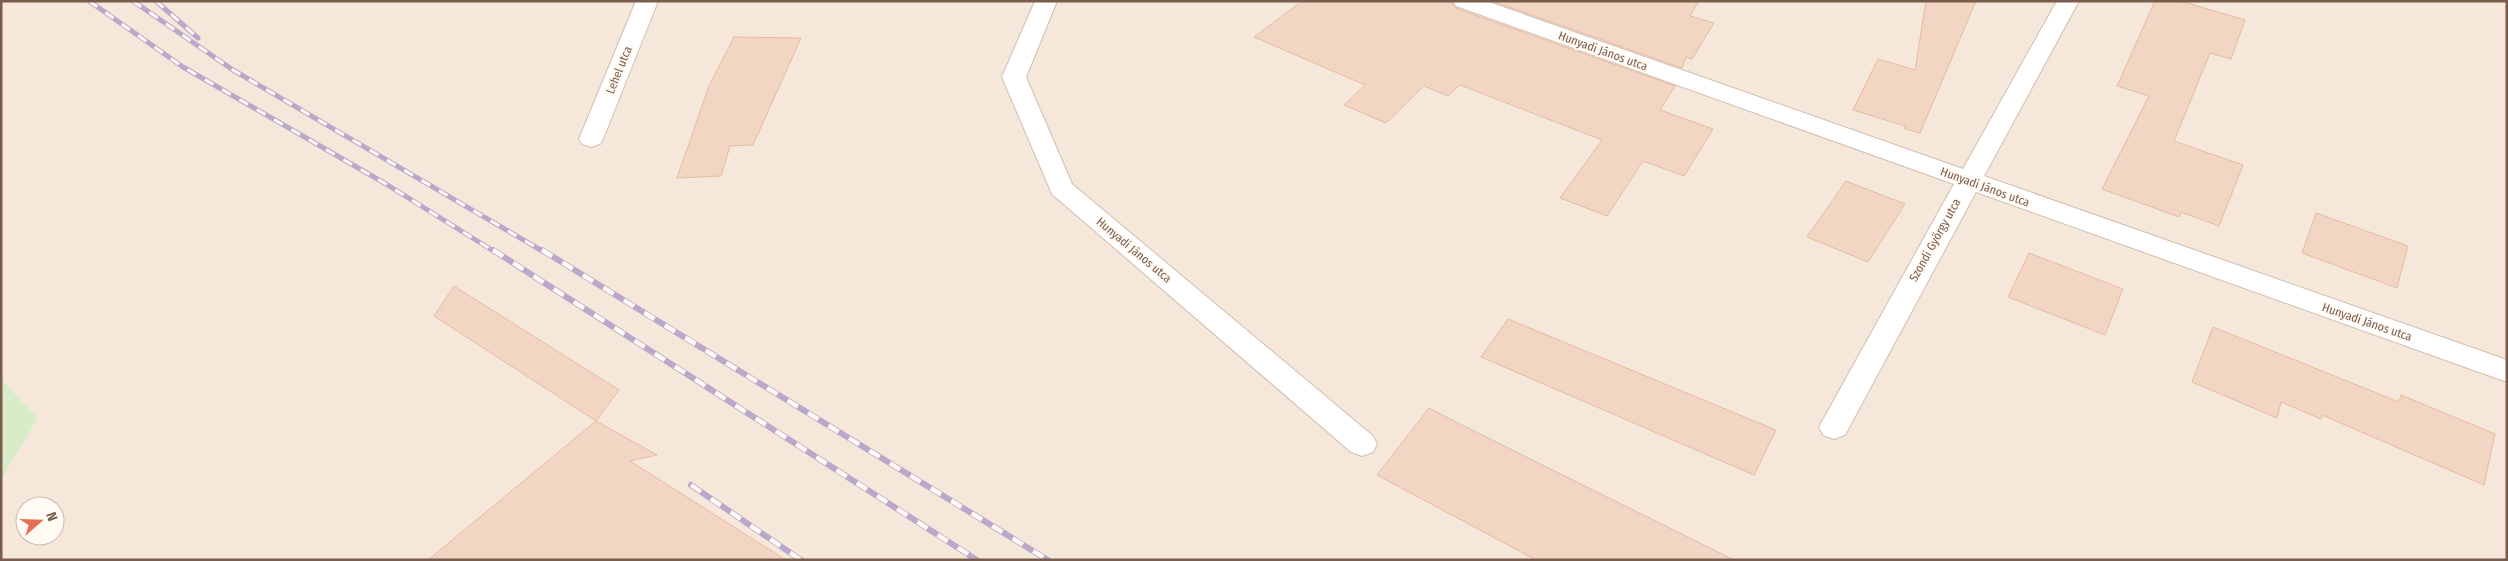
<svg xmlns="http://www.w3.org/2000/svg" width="2508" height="561" font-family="'Fira Sans Condensed',sans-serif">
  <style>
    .residential { fill: #f5e8da; fill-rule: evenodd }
    .green { fill: #d8ecc9 }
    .building { fill: #f3d5c3; stroke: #e6bba3 }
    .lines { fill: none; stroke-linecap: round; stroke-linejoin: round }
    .minor-casing { stroke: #d1beb0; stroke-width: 2 }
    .minor { fill: #fff; fill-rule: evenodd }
    .rail-far1-casing { stroke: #b9a8c9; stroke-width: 5 }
    .rail-casing { stroke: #b9a8c9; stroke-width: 6 }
    .rail-far1 { stroke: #fffaf3; stroke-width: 3; stroke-dasharray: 10; stroke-linecap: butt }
    .rail { stroke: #fffaf3; stroke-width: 4.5; stroke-dasharray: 12; stroke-linecap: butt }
    .labels { text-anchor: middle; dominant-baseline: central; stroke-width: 4; stroke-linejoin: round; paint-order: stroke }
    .street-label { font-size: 12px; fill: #7a5c4d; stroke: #fffaf3 }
  </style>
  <rect width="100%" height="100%" fill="#fdf6ec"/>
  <path class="residential" d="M1,1h2506v559h-2506v-80l37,-62 -37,-39zM25,506h30v30h-30z"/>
  <polygon class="green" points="1,379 38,418 1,480"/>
  <g class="building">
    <polygon points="1302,1 1451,1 1455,8 1675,86 1660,110 1713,129 1684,176 1643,161 1607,216 1560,198 1602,140 1460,85 1448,96 1424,86 1386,123 1344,105 1365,85 1254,37"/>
    <polygon points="1492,1 1699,1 1690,16 1714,23 1692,59 1686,57 1682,68"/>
    <polygon points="1926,1 1976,1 1920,133 1905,129 1905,126 1853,110 1878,59 1915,70"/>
    <polygon points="2155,1 2181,1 2245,20 2231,59 2210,53 2174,141 2243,165 2219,226 2181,212 2179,217 2102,189 2149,96 2117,86"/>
    <polygon points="734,37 801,38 753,145 730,146 721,176 677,178 709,86"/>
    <polygon points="1846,181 1905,204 1868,262 1807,237"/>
    <polygon points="2316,213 2408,246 2397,288 2302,253"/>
    <polygon points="2029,253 2123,289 2105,335 2008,297"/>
    <polygon points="454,286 619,390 596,421 434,316"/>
    <polygon points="1508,319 1776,430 1754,475 1481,357"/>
    <polygon points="2213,327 2399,402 2401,395 2495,434 2484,485 2322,415 2321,419 2281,402 2277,418 2192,382"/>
    <polygon points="1429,408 1456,422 1734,560 1536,560 1377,475"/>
    <polygon points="596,421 657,455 630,461 786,560 428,560"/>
  </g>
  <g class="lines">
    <defs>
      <g id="minor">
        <polygon points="636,1 658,1 603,139 600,144 591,147 582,144 579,139"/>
        <polygon points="1035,1 1057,1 1026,77 1072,184 1373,436 1377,444 1373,452 1362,456 1351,452 1052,194 1002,77"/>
        <polygon points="1453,1 1486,1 1963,169 2057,1 2079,1 1984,176 2507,360 2507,382 1976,192 1845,435 1834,439 1823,435 1819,427 1954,184 1456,6"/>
      </g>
    </defs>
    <use href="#minor" class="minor-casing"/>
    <use href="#minor" class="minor"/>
    <defs>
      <g id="rail-far1">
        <polyline points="89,1 183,67 386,184 495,252"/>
        <polyline points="133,1 233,70 544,252"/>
        <polyline points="156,1 198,38"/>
      </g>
      <g id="rail">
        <polyline points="493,250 977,560"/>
        <polyline points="542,250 1048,560"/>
        <polyline points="691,485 801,560"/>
      </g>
    </defs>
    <use href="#rail-far1" class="rail-far1-casing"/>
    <use href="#rail" class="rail-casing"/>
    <use href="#rail-far1" class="rail-far1"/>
    <use href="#rail" class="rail"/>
  </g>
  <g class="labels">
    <g class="street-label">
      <text transform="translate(1603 51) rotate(20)">Hunyadi János utca</text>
      <text transform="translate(619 70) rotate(-68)">Lehel utca</text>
      <text transform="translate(1985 187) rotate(20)">Hunyadi János utca</text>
      <text transform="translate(1935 240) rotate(-61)">Szondi György utca</text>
      <text transform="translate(1134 250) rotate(40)">Hunyadi János utca</text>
      <text transform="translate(2367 322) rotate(19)">Hunyadi János utca</text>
    </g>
  </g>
  <rect width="2508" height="561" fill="none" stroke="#7a5c4d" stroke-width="5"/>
  <g transform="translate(40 521) rotate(70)"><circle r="24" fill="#fffaf3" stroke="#cabbb1"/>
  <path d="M0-4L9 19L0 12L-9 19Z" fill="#e76f51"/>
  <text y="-8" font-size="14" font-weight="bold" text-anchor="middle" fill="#7a5c4d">N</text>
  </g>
</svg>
